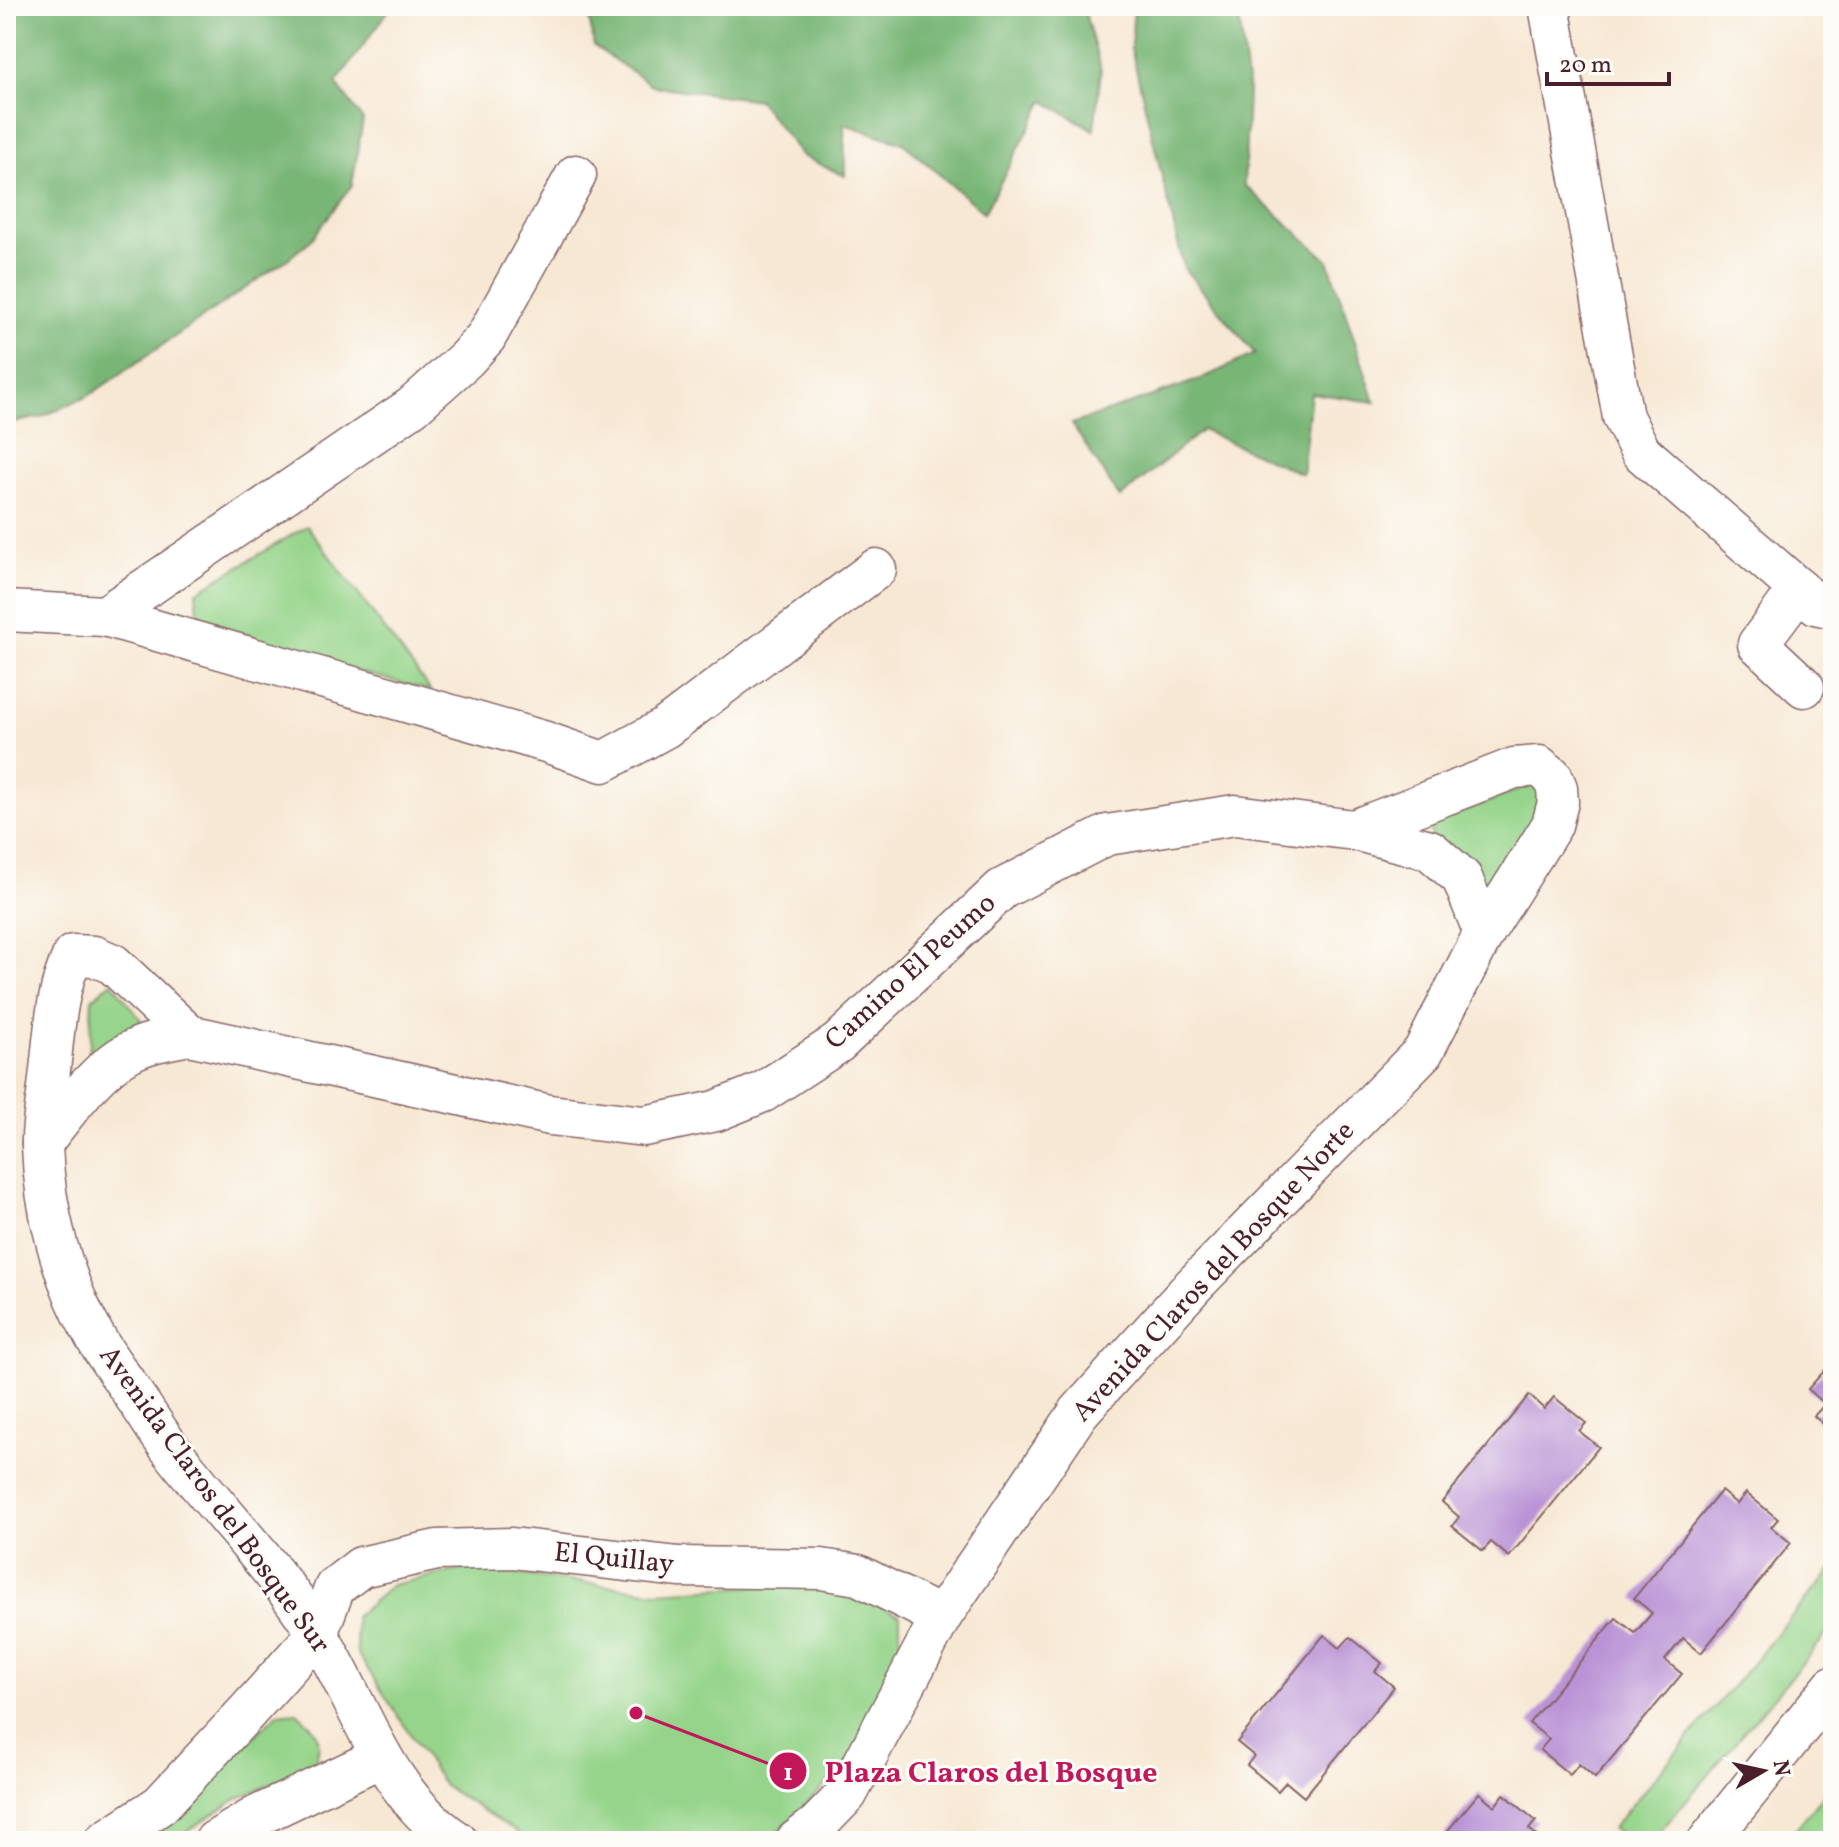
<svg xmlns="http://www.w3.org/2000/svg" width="1839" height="1847" font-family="Vollkorn,serif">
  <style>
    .green { fill: #95d48a; stroke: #707a5a; stroke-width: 2 }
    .forest { fill: #78b676; stroke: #616a50; stroke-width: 2 }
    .building { fill: #b993d6 }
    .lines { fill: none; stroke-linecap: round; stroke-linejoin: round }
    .minor-casing { stroke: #876566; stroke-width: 43 }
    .minor { stroke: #fff; stroke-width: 40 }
    .labels { text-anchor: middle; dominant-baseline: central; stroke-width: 6; stroke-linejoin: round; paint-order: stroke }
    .street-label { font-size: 28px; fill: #4a1f2b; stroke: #fdfcf7 }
    .leader { fill: none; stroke: #c2185b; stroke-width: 3 }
    .callout-dot { fill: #c2185b; stroke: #fdfcf7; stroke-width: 3 }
    .mark-label { font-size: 24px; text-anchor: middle; font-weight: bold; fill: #fff }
    .callout-label { font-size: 30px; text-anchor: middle; font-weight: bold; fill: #c2185b; stroke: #fdfcf7; stroke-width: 6; stroke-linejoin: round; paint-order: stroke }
  </style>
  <rect width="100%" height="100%" fill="#fdfcf7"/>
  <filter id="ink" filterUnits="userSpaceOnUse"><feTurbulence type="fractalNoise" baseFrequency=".0125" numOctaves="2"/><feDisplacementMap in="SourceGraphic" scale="16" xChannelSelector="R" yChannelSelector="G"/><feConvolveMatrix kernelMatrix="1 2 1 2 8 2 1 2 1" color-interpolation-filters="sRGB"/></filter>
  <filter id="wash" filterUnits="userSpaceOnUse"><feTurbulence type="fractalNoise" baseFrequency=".006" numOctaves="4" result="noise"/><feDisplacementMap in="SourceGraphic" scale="32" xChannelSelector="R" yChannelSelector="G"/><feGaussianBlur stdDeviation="1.8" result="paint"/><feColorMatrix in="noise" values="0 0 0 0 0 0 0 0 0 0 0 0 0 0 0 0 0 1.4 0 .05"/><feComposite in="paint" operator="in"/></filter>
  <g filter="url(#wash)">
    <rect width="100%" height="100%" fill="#f7e8d4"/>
    <g class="green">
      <polygon points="307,526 431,691 200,630 196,592"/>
      <polygon points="1531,784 1549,793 1495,882 1479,881 1436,843 1428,827"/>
      <polygon points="112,982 143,1023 120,1034 89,1063 92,999"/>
      <polygon points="469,1568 657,1592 789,1584 840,1588 900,1615 900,1664 849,1762 773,1837 761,1841 531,1841 444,1786 357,1653 355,1617 392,1585"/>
      <polygon points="1833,1568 1833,1627 1652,1841 1629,1841 1612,1828"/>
      <path d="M297,1712c19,18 28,25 17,52l-77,35 -65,42h-36l36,-22 105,-105z"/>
      <polygon points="1833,1783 1833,1841 1786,1841"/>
    </g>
    <g class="forest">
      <polygon points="6,6 392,6 336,83 363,120 352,185 311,240 285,261 88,396 41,417 6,424"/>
      <polygon points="587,6 1005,6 1012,13 1015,6 1083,6 1101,70 1094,130 1044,101 984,213 903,143 844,124 845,176 802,156 758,100 653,86 594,46"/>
      <polygon points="1134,6 1238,6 1248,91 1244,185 1328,260 1375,402 1311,393 1302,474 1202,430 1120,498 1072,424 1201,379 1255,354 1184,268 1131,48"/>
    </g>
    <g id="blocks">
      <g class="building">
        <polygon points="1833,1361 1833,1433 1814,1416 1825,1404 1808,1389"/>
        <polygon points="1529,1395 1544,1409 1554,1397 1586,1423 1579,1431 1599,1447 1509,1557 1491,1542 1483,1551 1452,1526 1459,1517 1442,1502"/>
        <polygon points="1721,1491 1737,1504 1746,1493 1778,1519 1771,1527 1791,1543 1701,1653 1683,1638 1665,1660 1682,1674 1595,1778 1579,1764 1570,1775 1540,1750 1549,1739 1529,1723 1616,1618 1635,1633 1652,1613 1634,1598"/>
        <polygon points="1324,1635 1340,1648 1350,1637 1382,1663 1375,1671 1394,1687 1304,1797 1286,1782 1278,1791 1247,1765 1254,1756 1237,1742"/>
        <polygon points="1479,1793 1495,1806 1504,1794 1536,1821 1529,1829 1544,1841 1439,1841"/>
      </g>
    </g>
  </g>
  <g filter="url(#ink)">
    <use href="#blocks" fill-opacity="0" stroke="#876566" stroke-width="2"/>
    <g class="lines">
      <defs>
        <g id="minor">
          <polyline points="1549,6 1623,417 1641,452 1816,604 1833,608"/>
          <polyline points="1799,589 1758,644 1804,687"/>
          <polyline points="6,611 105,616 546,742 603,762 665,728 876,569"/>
          <polyline points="105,616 412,407 466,359 486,337 576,175"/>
          <polyline points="1354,830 1430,850 1462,878 1484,933"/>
          <path d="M189,1035l-76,-71 -19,-8 -21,-1c-18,38 -19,83 -24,124 -2,22 -8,45 -7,66 2,65 20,135 53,192 12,21 27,40 40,60 13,18 24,38 38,55 47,61 102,115 143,180 45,71 66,160 141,209"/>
          <path d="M42,1143c25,-31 51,-71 87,-91 18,-10 40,-13 60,-17l361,80 94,11 72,-15 47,-19 75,-49 164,-154 105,-54 128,-20 119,15 160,-62 25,-2 13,10 5,12 1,14 -6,23 -68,108 -61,119 -230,234 -114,126 -138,205 -94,177 -29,30 -22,17"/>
          <polyline points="105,1841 160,1805 245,1714 317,1634 335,1587 361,1567 437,1550 512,1548 679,1567 821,1569 858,1575 941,1617"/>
          <polyline points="215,1841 257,1816 381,1757"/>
          <polyline points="1708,1841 1833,1686"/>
        </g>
      </defs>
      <use href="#minor" class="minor-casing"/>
      <use href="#minor" class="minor"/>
    </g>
  </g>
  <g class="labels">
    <g class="street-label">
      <text transform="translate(911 972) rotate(-42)">Camino El Peumo</text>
      <text transform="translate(1214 1272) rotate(-47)">Avenida Claros del Bosque Norte</text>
      <text transform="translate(214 1500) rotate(54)">Avenida Claros del Bosque Sur</text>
      <text transform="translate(614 1559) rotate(6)">El Quillay</text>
    </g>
  </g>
  <path class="leader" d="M636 1713L788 1771"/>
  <g class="callout-dot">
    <circle cx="636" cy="1713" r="8"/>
    <circle cx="788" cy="1771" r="20"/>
  </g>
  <g class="mark-label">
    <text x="788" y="1780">1</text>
  </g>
  <g class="callout-label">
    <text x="991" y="1782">Plaza Claros del Bosque</text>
  </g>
  <rect width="1839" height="1847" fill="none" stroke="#fdfcf7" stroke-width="32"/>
  <g transform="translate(1763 1771) rotate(81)" stroke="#fdfcf7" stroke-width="6" paint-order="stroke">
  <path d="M0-6L14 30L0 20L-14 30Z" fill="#4a1f2b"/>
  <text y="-12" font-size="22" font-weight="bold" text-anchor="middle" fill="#4a1f2b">N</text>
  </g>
  <path d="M1547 72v12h122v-12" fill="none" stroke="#4a1f2b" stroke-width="4"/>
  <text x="1559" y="72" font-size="24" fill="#4a1f2b" stroke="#fdfcf7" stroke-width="6" paint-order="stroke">20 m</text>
</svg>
